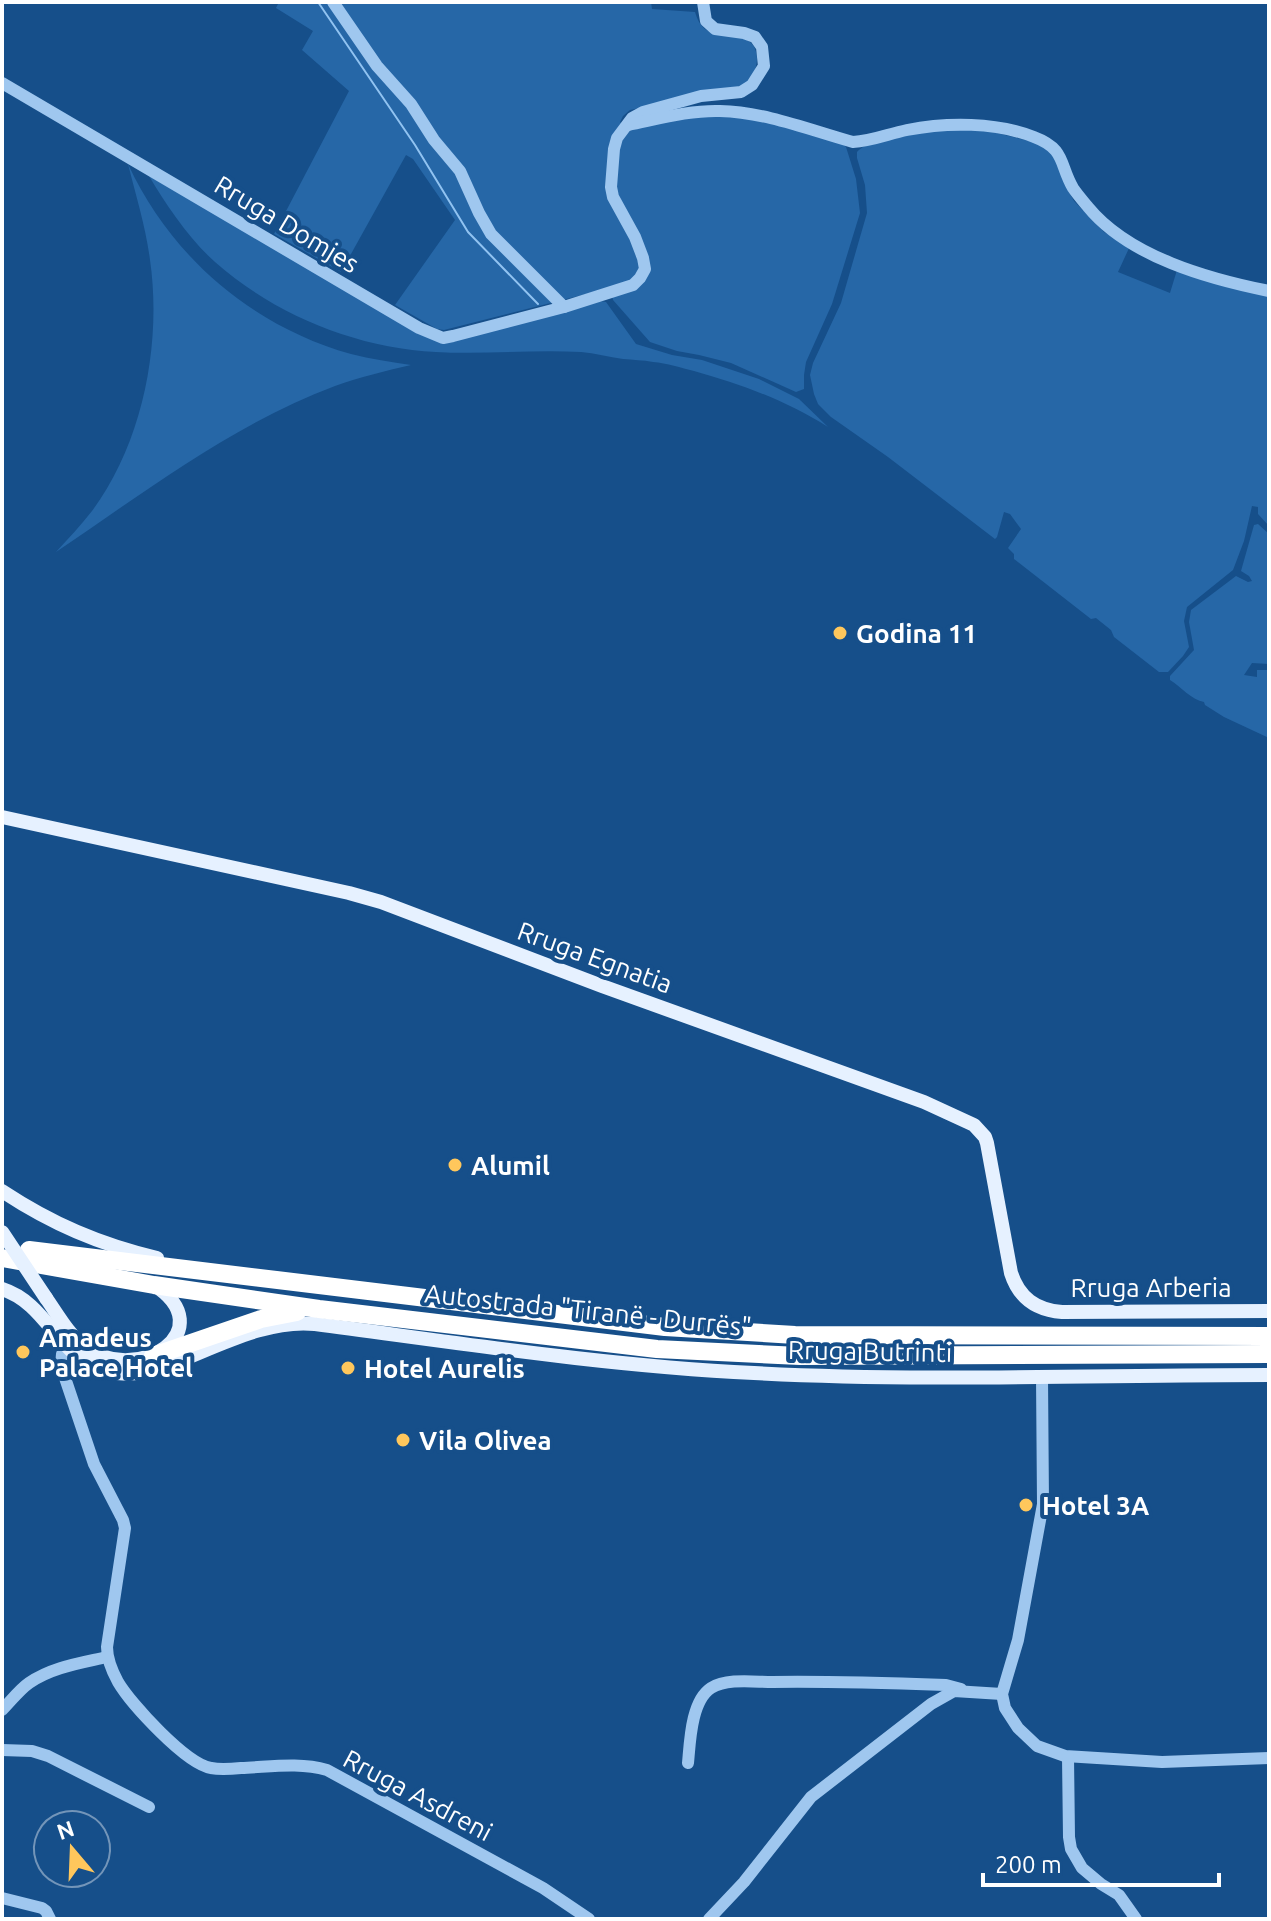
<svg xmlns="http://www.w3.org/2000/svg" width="1271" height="1921" font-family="Ubuntu,sans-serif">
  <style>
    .green { fill: #2667a7 }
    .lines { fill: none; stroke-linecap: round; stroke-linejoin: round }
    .stream { stroke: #91c3f1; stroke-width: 2 }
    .minor { stroke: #9fc7ef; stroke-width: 12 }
    .major { stroke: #e6f1ff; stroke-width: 14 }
    .highway { stroke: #fff; stroke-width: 18 }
    .major-bridge { stroke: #e6f1ff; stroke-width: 14 }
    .poi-dot { fill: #ffc75c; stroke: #164f8a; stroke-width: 3 }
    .labels { text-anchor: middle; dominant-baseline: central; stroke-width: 8; stroke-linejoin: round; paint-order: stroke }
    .street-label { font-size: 26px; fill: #fff; stroke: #164f8a }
    .poi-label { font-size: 26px; font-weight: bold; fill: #fff; stroke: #164f8a; text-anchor: start }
  </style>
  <rect width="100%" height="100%" fill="#164f8a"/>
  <g class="green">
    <path d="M279,2h372l1,7 43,3c2,6 4,12 10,17 17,12 51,-1 52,29 0,13 -6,20 -14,29l-113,23 -7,6 -3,6 8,7 64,-14 67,1 83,27 4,4 10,32 4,34 -28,91 -26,58 -2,13v14l-8,3 -65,-29 -32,-8 -22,-4 -27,-9 -37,-42 -3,-12 -166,42 -7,-1 -42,-24 60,-85 -42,-61 -7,-4 -65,117 -67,-38 75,-143 -47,-41 11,-19 -37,-23z"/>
    <path d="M977,128l64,16 15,13 13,35 5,9 30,31 26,14 -12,26 52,21 7,-23 92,26v230l-11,-12v-7l-6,-1 -8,35 -11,29 -46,37 -3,14 5,26 -6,9 -15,16h-9l-45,-35 -3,-7 -15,-12 -5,1 -77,-60v-5l-6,-6 13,-19 -11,-15 -6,-2 -7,25 -2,2 -107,-82 -57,-40 -13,-13 -4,-10 -4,-19 3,-12 28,-60 26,-90 -2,-28 -8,-27v-6c18,-20 93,-22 120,-24z"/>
    <path d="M128,164c43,93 124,162 223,190 20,5 40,8 60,11 -26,6 -51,12 -76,21 -102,38 -190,106 -279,166 12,-13 25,-27 36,-41 51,-68 70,-168 58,-251 -4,-32 -14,-64 -22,-96z"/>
    <path d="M149,176l285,164 166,-39 6,1 30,42 36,11 30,5 57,19 40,20 29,28c-41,-26 -87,-43 -134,-56 -13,-3 -27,-8 -41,-9 -10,-2 -20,-2 -30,-3 -14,-2 -28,-6 -42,-7 -48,-3 -97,3 -145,0 -80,-4 -161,-37 -221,-90 -26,-23 -48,-56 -66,-86z"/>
    <path d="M1258,524l11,10v130l-17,-1 -8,12 13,2v-7h12v68l-45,-21 -19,-12 -1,-3c-12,-2 -23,-15 -34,-22v-4l24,-26 -5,-28 2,-12 45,-34 12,6 4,-1 -3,-5 -8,-5 13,-46z"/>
  </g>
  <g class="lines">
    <polyline class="stream" points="318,2 415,145 468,232 538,304"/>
    <g class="minor">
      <polyline points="333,2 377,66 411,104 434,140 460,171 479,213 491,234 564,307"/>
      <polyline points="2,83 419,328 443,338 453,336 564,307 633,285 640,278 645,269 643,258 635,237 613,197 611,187 614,149 617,138 632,118 643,112 701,96 741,92 752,85 764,66 762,47 755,37 744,33 715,29 706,21 703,2"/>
      <path d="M628,125c30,-6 62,-15 92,-14 45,1 90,19 133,31 19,-1 35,-8 54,-12 40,-8 89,-8 127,7 32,12 25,27 39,51 4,6 10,13 15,19 41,50 121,72 181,84"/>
      <path d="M67,1348l-5,6 -1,12 33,98 29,56 2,8 -18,119c0,12 5,24 11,35 13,22 68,82 93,86 10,2 20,1 30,0 29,-1 58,-6 86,2l216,118 46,31"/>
      <polyline points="1042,1377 1043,1504 1018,1640 1002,1694 1005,1708 1018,1728 1037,1746 1065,1756 1162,1762 1269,1758"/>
      <path d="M2,1710c9,-9 17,-20 27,-27 23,-16 52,-20 78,-26"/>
      <polyline points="2,1750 32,1751 48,1756 149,1807"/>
      <polyline points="1068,1757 1069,1837 1071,1849 1082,1868 1101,1884 1119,1895 1136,1919"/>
      <path d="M688,1763c2,-21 3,-62 23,-75 16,-10 43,-6 61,-6 58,-1 116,1 174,3l15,4"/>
      <polyline points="2,1898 42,1908 46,1911 50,1919"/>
      <polyline points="709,1919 744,1882 811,1797 931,1704 954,1691 1002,1694"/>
    </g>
    <g class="major">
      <path d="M2,817l347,76 32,9 221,84 322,116 50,23 11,12 2,6 24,130c8,25 25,37 51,39l207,-1"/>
      <path d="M2,1191c50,33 97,53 155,67"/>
      <path d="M2,1289c47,15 56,70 104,82 26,7 49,-1 73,-10 41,-16 90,-42 136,-37 145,19 292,42 439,49 171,9 344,2 515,2"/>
      <path d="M46,1298c12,17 22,36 39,49 53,39 138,-17 69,-62"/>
    </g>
    <g class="highway">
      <polyline points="29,1250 665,1327 795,1335 1269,1336"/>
      <polyline points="2,1258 154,1285 319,1309 657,1349 800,1356 1269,1354"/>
      <polyline points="153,1356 261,1319 297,1312"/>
    </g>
    <polyline class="major-bridge" points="2,1232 46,1298"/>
  </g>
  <g class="poi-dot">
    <circle cx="840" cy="633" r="8"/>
    <circle cx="455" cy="1165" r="8"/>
    <circle cx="23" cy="1352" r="8"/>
    <circle cx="348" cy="1368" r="8"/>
    <circle cx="403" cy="1440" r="8"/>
    <circle cx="1026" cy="1505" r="8"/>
  </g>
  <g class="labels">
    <g class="street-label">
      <text transform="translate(287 224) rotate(31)">Rruga Domjes</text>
      <text transform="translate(595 957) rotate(20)">Rruga Egnatia</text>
      <text x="1151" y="1287">Rruga Arberia</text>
      <text transform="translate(588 1310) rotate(6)">Autostrada "Tiranë - Durrës"</text>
      <text transform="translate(870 1351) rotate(1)">Rruga Butrinti</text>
      <text transform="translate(418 1795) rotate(28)">Rruga Asdreni</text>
    </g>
    <g class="poi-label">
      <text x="856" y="633">Godina 11</text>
      <text x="471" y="1165">Alumil</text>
      <text x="39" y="1337">Amadeus<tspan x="39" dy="30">Palace Hotel</tspan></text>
      <text x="364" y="1368">Hotel Aurelis</text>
      <text x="419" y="1440">Vila Olivea</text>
      <text x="1042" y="1505">Hotel 3A</text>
    </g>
  </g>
  <rect width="1271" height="1921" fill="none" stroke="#ffffff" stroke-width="8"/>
  <g transform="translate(72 1849) rotate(341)"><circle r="38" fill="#164f8a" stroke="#7395b9" stroke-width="2"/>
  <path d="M0-6L14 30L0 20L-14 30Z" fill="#ffc75c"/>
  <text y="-12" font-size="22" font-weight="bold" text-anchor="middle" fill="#ffffff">N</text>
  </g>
  <path d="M983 1873v12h236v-12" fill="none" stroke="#ffffff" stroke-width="4"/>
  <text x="995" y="1873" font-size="24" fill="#ffffff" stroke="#164f8a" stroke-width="6" paint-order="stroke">200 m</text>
</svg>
